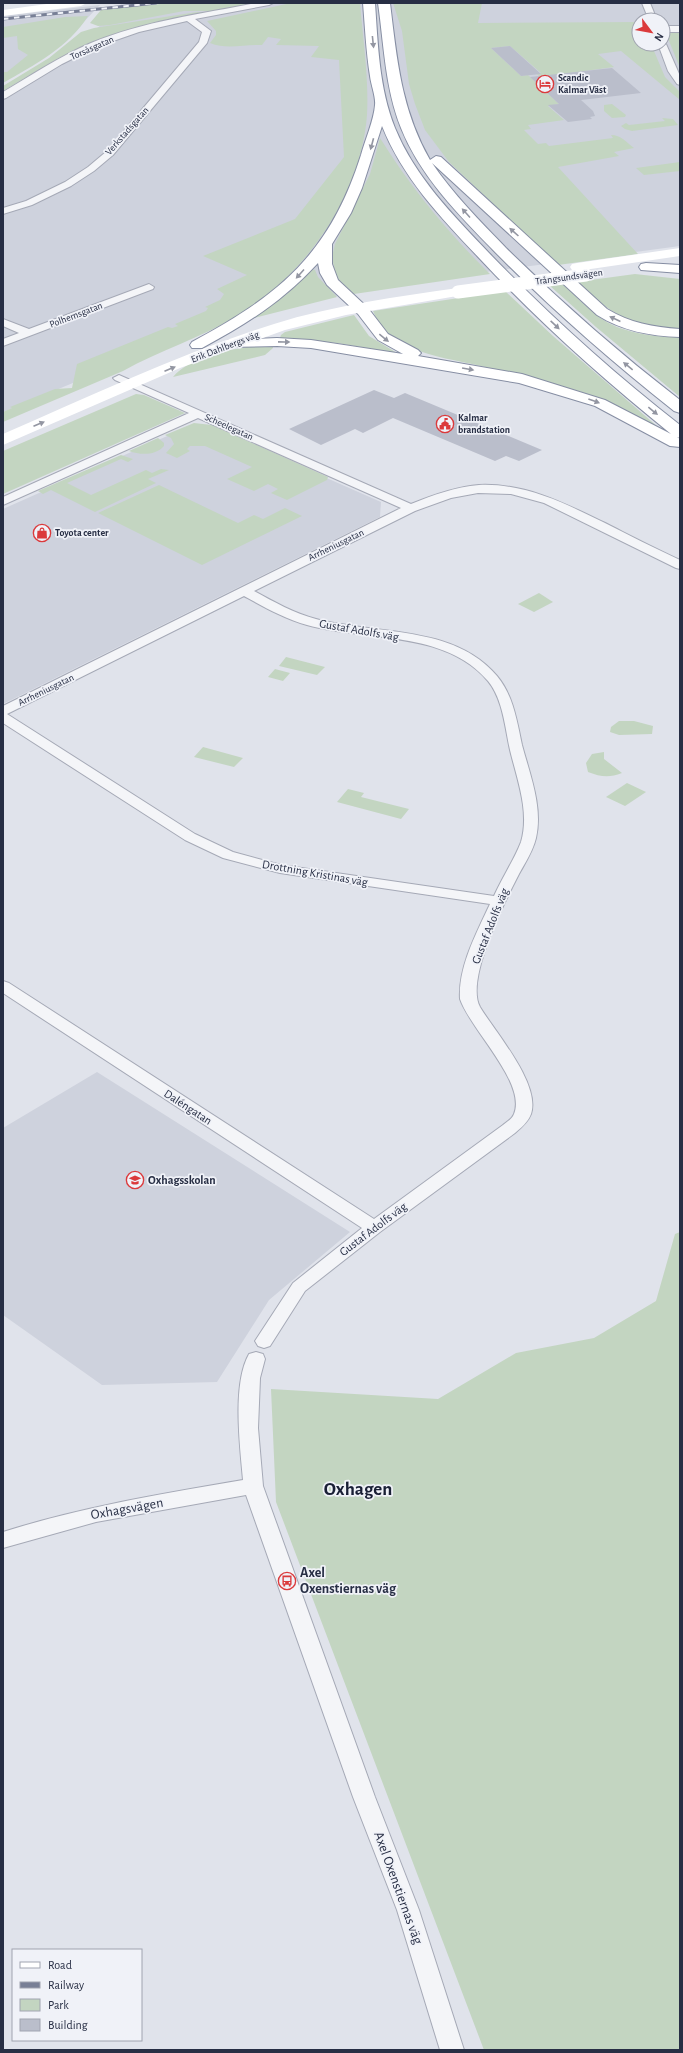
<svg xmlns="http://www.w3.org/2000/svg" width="683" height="2053" font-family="'Alegreya Sans',sans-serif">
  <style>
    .built { fill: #ced2dd; fill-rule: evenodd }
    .green { fill: #c3d5c1 }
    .building { fill: #babecb }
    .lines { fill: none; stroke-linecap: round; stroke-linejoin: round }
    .minor-casing { stroke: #a5a9b6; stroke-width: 2 }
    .motorway-casing { stroke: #868ea3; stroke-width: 2 }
    .minor { fill: #f4f5f8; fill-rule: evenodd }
    .secondary { fill: #fff; fill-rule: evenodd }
    .motorway { fill: #fff; fill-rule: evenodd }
    .rail-casing { stroke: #787f96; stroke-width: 3 }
    .rail { stroke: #f0f2f8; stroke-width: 2; stroke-dasharray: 5.5; stroke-linecap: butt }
    .secondary-bridge { stroke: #fff; stroke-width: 13 }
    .oneway { fill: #9396a2 }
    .labels { text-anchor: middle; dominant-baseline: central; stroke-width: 3.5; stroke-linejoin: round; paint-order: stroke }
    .far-street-label { font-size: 10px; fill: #272e44; stroke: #f0f2f8 }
    .far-poi-label { font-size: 10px; font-weight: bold; fill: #272e44; stroke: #f0f2f8; text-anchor: start }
    .street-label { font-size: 12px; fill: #272e44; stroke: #f0f2f8 }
    .poi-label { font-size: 12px; font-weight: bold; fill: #272e44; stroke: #f0f2f8; text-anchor: start }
    .near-street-label { font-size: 14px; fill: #272e44; stroke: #f0f2f8 }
    .near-poi-label { font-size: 14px; font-weight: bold; fill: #272e44; stroke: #f0f2f8; text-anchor: start }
    .near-district-label { font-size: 19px; font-weight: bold; fill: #191f35; stroke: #f0f2f8 }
  </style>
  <rect width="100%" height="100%" fill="#e0e3eb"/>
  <g class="built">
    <path d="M122,3h558v243l-305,41 -160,37 -212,88v-318l72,-43zM639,20h24v24h-24z"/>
    <polygon points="100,5 71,35 3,81 3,16"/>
    <polygon points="192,425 206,425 381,502 380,517 3,704 3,509"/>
    <polygon points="97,1072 350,1232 269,1300 217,1382 102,1385 3,1315 3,1128"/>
  </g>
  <g class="green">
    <polygon points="170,3 253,3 212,11 184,11 110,25 98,26 90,23 101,10"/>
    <path d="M291,3h69c3,37 9,75 7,112 -6,80 -61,160 -130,201 -36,22 -77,34 -114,55l-120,51v-10l9,-4 -2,-1 45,-18 17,-1 5,-24 91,-37 4,1 6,-2 -3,-2 31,-13 2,-3 -3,-1 15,-7 4,-6 -7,-5 30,-14 -44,-19 92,-37 49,-62 -5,-97 -28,-3 8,-11 -43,-1 5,-6 -13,-2 -6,8c-16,-1 -35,5 -52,-2l6,-8v-4l-9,-10z"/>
    <path d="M393,3h89l-4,20 161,-1v22h12l14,33 15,15v8l-59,-49 -23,3 16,13 -74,10 -3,-3 4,-1 -31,-27 -19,2 30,28 7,-1 31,29 -11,2 16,14 -36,5 3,4 -7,1 14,14 8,-1 3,3 64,-8 -2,-3c10,0 15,7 23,13l-20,4 5,4 -61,11 80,87 -80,11 -109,-103 -24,-32 -10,-26 -6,-20 -7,-53z"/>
    <polygon points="197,12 205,13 114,35 90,43 59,58 3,91 3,86 49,58 81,32 94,28"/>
    <path d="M88,16c-18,30 -55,50 -85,67v-11h4l21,-17 -10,-6 -1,-13 -14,2v-11l62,-10z"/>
    <polygon points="680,31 680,68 667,36 671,33"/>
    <polygon points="612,104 626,115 625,117 612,118 604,111 604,105"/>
    <polygon points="662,118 673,119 678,125 632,131 625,129 621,126 626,123 629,125 665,121"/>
    <path d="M380,138c31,50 68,95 110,136l-136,20 -18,-17 -4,-20 3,-13 35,-70z"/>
    <polygon points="680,162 680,171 644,175 636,168"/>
    <polygon points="311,269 315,270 318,277 337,297 254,318 288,293"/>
    <path d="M635,274l45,5v50c-52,-2 -67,-15 -104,-47z"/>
    <path d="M561,283c13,11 25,24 38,34 22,16 54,20 81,20v60l-84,-70 -47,-42z"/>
    <path d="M505,291l48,45 105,91c-27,-14 -54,-28 -83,-37 -34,-11 -69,-18 -103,-26 -23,-5 -48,-9 -70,-20 -14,-7 -23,-19 -29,-33z"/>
    <polygon points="354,315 369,336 397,353 337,343 280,338 281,335 285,332"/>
    <path d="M273,344v4l-8,7 -92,22c18,-23 73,-31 100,-33z"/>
    <polygon points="136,394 144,395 185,413 3,494 3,451"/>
    <polygon points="194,423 212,425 328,477 327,480 287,500 271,493 278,489 268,484 254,491 227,479 252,467 205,446 190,446 187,449 190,451 177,458 166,453 174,444 171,438 165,435"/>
    <path d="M158,438l6,5v3c-9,10 -24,9 -35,5z"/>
    <polygon points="121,455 133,459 128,462 121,459 67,483 91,495 146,470 152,473 161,469 169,470 148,479 156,483 95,512 51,490 43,494 38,491"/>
    <polygon points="159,485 238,523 254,515 263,519 285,508 302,516 202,565 98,513"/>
    <polygon points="539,593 553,602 534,612 518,604"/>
    <polygon points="286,657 325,667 317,675 279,666"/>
    <polygon points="275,669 290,673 283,681 268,677"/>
    <polygon points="619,721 634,721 653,726 652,734 619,735 610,732 611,727"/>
    <polygon points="203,747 243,758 234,767 194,757"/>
    <path d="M604,752v7l18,14c-13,5 -21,4 -34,-1l-2,-9 6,-9z"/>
    <polygon points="627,783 646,792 625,806 606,797"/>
    <polygon points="348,789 364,793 361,797 409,809 401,819 337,802"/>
    <polygon points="680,1232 680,2050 484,2050 276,1502 271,1389 438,1399 516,1353 594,1338 656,1301 675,1234"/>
  </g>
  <g class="building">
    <polygon points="510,46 541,74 521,76 491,48"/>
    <polygon points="612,68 641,93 581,100 593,111 595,116 590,117 592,119 568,122 548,105 559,104 530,77"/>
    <polygon points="374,390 394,398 405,393 542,450 519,461 506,456 495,461 393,418 363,433 355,429 321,445 289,429"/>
  </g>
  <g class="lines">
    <defs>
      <g id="minor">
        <path d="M256,3h17l-4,2 -74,14 16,12 -4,12 -94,112 -19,16 -23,15 -39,19 -29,9v-6l23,-7 39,-19 23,-15 19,-16 92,-109 3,-10 -15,-11 -48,11 -43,15 -34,17 -56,34 -3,1v-7c29,-17 57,-36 88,-49 53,-22 110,-29 165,-40z"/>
        <polygon points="642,3 650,3 657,20 649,20"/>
        <rect x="663" y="26" width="17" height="6"/>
        <polygon points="663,42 666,44 680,76 680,85 677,84 668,71 658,44 663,44"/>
        <polygon points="149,284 154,287 153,289 3,346 3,339 19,333 3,326 3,319 29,329"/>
        <path d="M119,375l292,129c22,-9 44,-17 68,-19 46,-2 85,18 124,37 26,13 51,26 77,38v9l-4,-1 -132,-65 -33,-9 -33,-1 -27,5 -36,13 -161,80c20,11 40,22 62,28 58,16 138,5 181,57 16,19 20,45 25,69 8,30 21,62 14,93 -3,13 -11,25 -17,36 -14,27 -54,106 -39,133 15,25 61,77 51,107 -3,8 -10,14 -16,19l-135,99 -75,59 -35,55 -6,2 -6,-2 -3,-5 38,-58 69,-55 -359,-235v-12l6,2 365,236 129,-94c4,-3 9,-6 11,-11 13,-31 -44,-85 -54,-115 -2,-32 17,-67 30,-95l-210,-31 -57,-15 -38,-18 -182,-117v-17l398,-198 -203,-90 -195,87v-8l186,-84 -74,-33 -2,-2zM244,596c20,11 41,23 63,29 58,16 138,5 181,56 15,18 17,47 22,69 7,29 20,62 11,92 -7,18 -19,36 -27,54l-213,-31 -48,-13 -38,-18 -188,-120z"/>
        <path d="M256,1352l7,2 2,5 -5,19 -2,50 5,58 112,311 44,113 45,140h-24l-43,-140 -44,-113 -107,-302 -150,27 -93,26v-16c78,-25 159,-38 240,-52 -3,-34 -11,-96 6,-126z"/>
      </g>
      <g id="motorway">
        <path d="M363,3h12c3,42 4,85 20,125 20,49 58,87 94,125 60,62 123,119 191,172v13l-3,-1 3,2v8l-10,-1 -75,-40 -76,-23 -208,-35 -34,-2 -50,1 -2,-3 2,-3 5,-1 45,-2 34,2 92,14 -25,-14 -20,-26 -31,-29 -7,-12 -2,-10c-35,38 -71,61 -116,85h-10l-2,-3 2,-3c88,-47 138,-89 169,-187 4,-15 13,-35 14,-50 1,-8 -4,-20 -5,-29 -4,-25 -5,-49 -7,-73zM382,126c21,53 61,94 99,134 59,63 123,120 190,174l-66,-34 -83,-26 -104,-18 3,-3 -3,-3 -30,-16 -20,-26 -30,-28 -6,-16v-20l19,-31 11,-25z"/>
        <path d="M378,3h12c7,57 11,106 40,157l6,-4 5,1 166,152c23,14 46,18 73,20v8c-30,-1 -58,-6 -83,-22l-165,-152c21,31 48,58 74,85 55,54 113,105 174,152v13l-6,-2c-63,-50 -124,-103 -181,-161 -35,-36 -73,-74 -92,-122 -16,-40 -17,-83 -23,-125z"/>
        <polygon points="646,263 680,265 680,273 641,270 639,267 641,264"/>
      </g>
    </defs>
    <use href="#minor" class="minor-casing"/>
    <use href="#motorway" class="motorway-casing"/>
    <use href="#minor" class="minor"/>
    <g class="secondary">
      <polygon points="54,3 87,3 81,6 3,16 3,10"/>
      <polygon points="680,248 680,256 577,271 572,270 570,267 572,264 577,263"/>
      <path d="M458,288l5,1 2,3 -2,3 -117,20 -61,15 -105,38 -177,77v-11c90,-39 178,-81 271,-110 60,-19 122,-27 184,-36z"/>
    </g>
    <use href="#motorway" class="motorway"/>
    <defs>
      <polyline id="rail" points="3,19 156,3"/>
    </defs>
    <use href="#rail" class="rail-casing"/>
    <use href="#rail" class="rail"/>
    <polyline class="secondary-bridge" points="458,292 586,275"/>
  </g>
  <defs><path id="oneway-solid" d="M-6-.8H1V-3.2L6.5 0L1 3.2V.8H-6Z"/></defs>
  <g class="oneway">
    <use href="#oneway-solid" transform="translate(373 42) rotate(84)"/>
    <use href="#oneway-solid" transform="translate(372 144) rotate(105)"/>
    <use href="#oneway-solid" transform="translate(466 213) rotate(-132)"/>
    <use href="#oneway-solid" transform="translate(514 232) rotate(-138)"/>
    <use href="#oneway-solid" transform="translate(300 274) rotate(132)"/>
    <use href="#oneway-solid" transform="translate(615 319) rotate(-155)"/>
    <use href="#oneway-solid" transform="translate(555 325) rotate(43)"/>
    <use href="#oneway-solid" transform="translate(384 338) rotate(39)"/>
    <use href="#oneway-solid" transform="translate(284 342) rotate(1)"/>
    <use href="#oneway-solid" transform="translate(628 366) rotate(-141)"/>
    <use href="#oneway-solid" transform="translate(170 369) rotate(-23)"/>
    <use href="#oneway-solid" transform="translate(468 369) rotate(10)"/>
    <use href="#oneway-solid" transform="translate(594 401) rotate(20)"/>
    <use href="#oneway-solid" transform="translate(653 411) rotate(39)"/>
    <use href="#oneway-solid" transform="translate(39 424) rotate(-23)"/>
  </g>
  <defs>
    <symbol id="hotel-ring" viewBox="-11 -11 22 22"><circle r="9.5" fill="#f0f2f8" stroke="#db3a3c" stroke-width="1.5"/><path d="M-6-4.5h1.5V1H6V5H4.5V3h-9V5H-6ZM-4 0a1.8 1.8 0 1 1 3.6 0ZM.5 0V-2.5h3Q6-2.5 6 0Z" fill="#db3a3c"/></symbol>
    <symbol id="civic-ring" viewBox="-11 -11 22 22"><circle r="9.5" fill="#f0f2f8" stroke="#db3a3c" stroke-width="1.5"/><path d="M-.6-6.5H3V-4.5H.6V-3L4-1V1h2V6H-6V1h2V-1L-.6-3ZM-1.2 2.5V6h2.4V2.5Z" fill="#db3a3c"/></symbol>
    <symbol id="shop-ring" viewBox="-11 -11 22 22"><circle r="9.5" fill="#f0f2f8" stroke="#db3a3c" stroke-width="1.5"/><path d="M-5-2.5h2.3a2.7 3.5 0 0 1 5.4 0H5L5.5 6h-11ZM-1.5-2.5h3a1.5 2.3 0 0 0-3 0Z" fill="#db3a3c"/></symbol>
    <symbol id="school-ring" viewBox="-11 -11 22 22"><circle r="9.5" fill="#f0f2f8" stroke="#db3a3c" stroke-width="1.5"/><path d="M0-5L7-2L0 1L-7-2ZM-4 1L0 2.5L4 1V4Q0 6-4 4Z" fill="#db3a3c"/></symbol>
    <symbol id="bus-ring" viewBox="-11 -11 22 22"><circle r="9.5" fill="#f0f2f8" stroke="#db3a3c" stroke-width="1.5"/><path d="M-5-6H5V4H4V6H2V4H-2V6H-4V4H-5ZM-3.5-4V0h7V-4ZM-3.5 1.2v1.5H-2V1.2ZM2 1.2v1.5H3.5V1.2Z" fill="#db3a3c"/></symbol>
  </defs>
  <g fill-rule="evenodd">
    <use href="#hotel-ring" x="535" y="74" width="20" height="20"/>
    <use href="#civic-ring" x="435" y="414" width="20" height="20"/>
    <use href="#shop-ring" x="32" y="523" width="20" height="20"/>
    <use href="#school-ring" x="125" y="1170" width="20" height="20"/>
    <use href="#bus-ring" x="277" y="1571" width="20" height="20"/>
  </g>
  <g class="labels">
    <g class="far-street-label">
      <text transform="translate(92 48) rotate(-24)">Torsåsgatan</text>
      <text transform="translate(127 131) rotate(-49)">Verkstadsgatan</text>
      <text transform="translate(569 277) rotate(-8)">Trångsundsvägen</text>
      <text transform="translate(76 315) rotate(-21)">Polhemsgatan</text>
      <text transform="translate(225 347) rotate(-21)">Erik Dahlbergs väg</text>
      <text transform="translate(229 427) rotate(24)">Scheelegatan</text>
      <text transform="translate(336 545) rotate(-26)">Arrheniusgatan</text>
      <text transform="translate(46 690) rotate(-26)">Arrheniusgatan</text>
    </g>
    <g class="far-poi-label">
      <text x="558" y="78">Scandic<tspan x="558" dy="12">Kalmar Väst</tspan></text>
      <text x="458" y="418">Kalmar<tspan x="458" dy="12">brandstation</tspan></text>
      <text x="55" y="533">Toyota center</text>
    </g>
    <g class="street-label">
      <text transform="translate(359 630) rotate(10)">Gustaf Adolfs väg</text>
      <text transform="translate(315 873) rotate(10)">Drottning Kristinas väg</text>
      <text transform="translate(490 926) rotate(-68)">Gustaf Adolfs väg</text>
      <text transform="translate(188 1107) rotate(33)">Daléngatan</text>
      <text transform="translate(373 1229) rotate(-37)">Gustaf Adolfs väg</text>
    </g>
    <g class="poi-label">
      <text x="148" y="1180">Oxhagsskolan</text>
    </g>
    <g class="near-street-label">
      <text transform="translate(127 1509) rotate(-10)">Oxhagsvägen</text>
      <text transform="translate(398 1888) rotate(70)">Axel Oxenstiernas väg</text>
    </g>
    <g class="near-poi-label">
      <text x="300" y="1573">Axel<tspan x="300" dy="16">Oxenstiernas väg</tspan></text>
    </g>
    <g class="near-district-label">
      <text x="358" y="1489">Oxhagen</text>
    </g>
  </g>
  <rect width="683" height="2053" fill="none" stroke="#272e44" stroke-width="8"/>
  <rect x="12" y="1949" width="130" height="92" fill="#f0f2f8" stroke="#a0a4b0"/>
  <rect x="20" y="1962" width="20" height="6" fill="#ffffff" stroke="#a0a4b0"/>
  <text x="48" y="1969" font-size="12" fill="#272e44">Road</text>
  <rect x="20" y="1982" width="20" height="6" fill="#787f96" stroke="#a0a4b0"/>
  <text x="48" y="1989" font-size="12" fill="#272e44">Railway</text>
  <rect x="20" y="1999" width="20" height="12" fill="#c3d5c1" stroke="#a0a4b0"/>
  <text x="48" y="2009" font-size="12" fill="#272e44">Park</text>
  <rect x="20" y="2019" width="20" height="12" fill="#babecb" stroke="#a0a4b0"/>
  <text x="48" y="2029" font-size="12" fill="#272e44">Building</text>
  <g transform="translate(651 32) rotate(122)"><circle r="19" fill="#f0f2f8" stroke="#a0a4b0"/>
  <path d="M0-3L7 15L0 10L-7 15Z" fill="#db3a3c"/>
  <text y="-6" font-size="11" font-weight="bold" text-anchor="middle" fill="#272e44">N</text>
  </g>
</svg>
